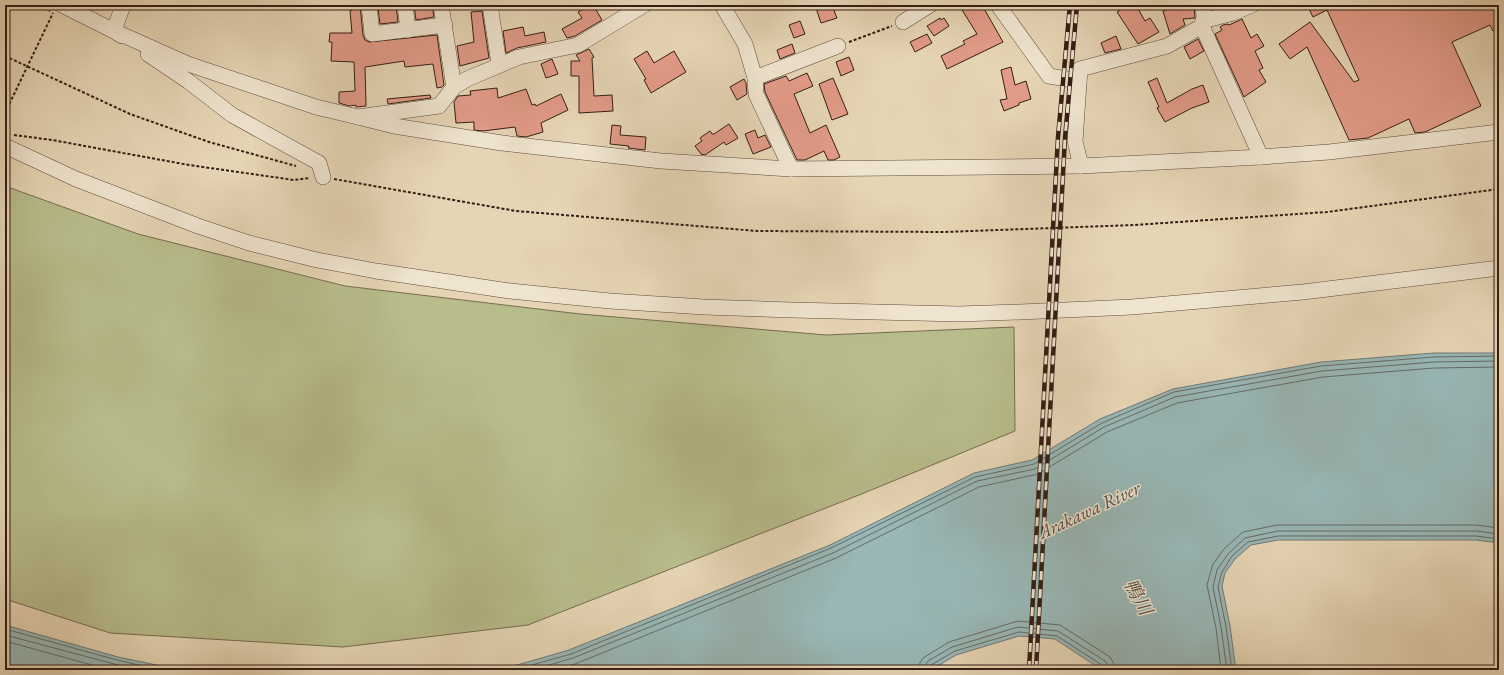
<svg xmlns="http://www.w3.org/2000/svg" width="1504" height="675" font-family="'EB Garamond','Noto Serif JP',serif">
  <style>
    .green { fill: #b8bc8b; stroke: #766c50 }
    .water { fill: #98b7b6; stroke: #707975 }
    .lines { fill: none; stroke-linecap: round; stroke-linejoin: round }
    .shore { stroke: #666a65; stroke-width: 1 }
    .building { fill: #e29b88; stroke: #341d14 }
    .minor-casing { stroke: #604b3c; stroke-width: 16 }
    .path { stroke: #341d14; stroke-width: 2; stroke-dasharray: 3 2; stroke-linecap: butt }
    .minor { stroke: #efe4cf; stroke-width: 15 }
    .rail-casing { stroke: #341d14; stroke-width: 4.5 }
    .rail { stroke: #efe4cf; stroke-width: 3; stroke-dasharray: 9; stroke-linecap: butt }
    .labels { text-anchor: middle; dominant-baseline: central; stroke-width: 3; stroke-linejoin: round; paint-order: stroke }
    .water-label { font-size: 19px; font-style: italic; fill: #524b45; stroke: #efe4cf }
  </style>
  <rect width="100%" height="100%" fill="#e6d5b5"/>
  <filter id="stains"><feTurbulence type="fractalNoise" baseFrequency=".005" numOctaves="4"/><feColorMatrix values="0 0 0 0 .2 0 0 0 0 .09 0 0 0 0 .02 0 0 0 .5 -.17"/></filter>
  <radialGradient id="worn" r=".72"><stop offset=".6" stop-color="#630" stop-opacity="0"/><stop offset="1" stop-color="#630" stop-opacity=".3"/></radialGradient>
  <polygon class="green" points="5,186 138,234 345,286 580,314 826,335 1014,327 1015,431 859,495 528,625 343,647 110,633 5,599"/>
  <g class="water">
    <polygon points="1434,353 1499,353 1499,543 1476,540 1278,540 1251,545 1235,559 1225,573 1222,586 1230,626 1236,670 1102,670 1055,639 1019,636 956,655 931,670 500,670 569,650 830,545 974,473 1032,460 1100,419 1173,389 1321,362"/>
    <polygon points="5,625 118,657 166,667 204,670 5,670"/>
  </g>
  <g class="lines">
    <g class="shore">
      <polyline points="5,629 117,660 160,670"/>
      <polyline points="5,635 137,670"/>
      <polyline points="5,641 110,670"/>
      <polyline points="514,670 571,654 831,548 975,477 1034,464 1102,423 1174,392 1321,366 1434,357 1499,356"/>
      <polyline points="532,670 573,658 833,553 977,481 1035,469 1104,427 1175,397 1322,371 1434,362 1499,361"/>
      <polyline points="554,670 575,664 836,558 979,487 1038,474 1107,432 1177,403 1323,377 1434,368 1499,367"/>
      <polyline points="918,670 920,663 923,658 949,642 1018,621 1060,625 1110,657 1114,664 1115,670"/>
      <polyline points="924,670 925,665 928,661 952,647 1018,627 1058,631 1105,661 1108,665 1109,670"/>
      <polyline points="929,670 931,665 955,651 1019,632 1057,636 1102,665 1104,670"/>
      <polyline points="1221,670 1216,628 1207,585 1213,564 1224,549 1243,532 1277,525 1476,525 1499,528"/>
      <polyline points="1227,670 1221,627 1213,587 1217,570 1228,554 1245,538 1278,531 1476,531 1499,534"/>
      <polyline points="1232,670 1226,627 1218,587 1222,572 1232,556 1248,542 1278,536 1476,536 1499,539"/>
    </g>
  </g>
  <g class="building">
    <polygon points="351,5 360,5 363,35 365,40 369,42 437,35 444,85 442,87 437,88 433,64 405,67 404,61 365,67 366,106 356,107 356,105 349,106 339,103 339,92 355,91 354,62 331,61 332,42 329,42 330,33 352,33 350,11 352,10"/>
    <polygon points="389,5 396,5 398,22 380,24 378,8 389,7"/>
    <polygon points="414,5 432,5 434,17 416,20"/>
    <polygon points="589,5 593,5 602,20 575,36 567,38 562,29 582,18 578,12"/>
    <polygon points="825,5 832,5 837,18 821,23 816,8"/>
    <polygon points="959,5 982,5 1003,42 947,69 941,56 965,44 963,41 977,34"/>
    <polygon points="1129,5 1136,5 1145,21 1150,18 1159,32 1138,44 1117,12"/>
    <polygon points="1182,5 1194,5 1195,18 1183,19 1185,25 1170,34 1163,11"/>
    <polygon points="1307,5 1499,5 1499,28 1493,31 1490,25 1452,42 1481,106 1425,132 1415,133 1409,119 1368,138 1349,140 1307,47 1290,59 1279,44 1310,22 1354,82 1359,80 1327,10 1313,17"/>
    <polygon points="482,11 489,58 460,66 457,46 474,42 471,12"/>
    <polygon points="940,18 941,20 944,18 949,26 934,36 927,26"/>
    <polygon points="1242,19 1251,38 1257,34 1264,46 1255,51 1263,68 1259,70 1266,82 1244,97 1215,34 1222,30 1220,27 1223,25 1228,24 1229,25"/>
    <polygon points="800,21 805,34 794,38 789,25"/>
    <polygon points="523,27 525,36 544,32 546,42 517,48 506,53 503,31"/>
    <polygon points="927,34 932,43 915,52 910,42"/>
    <polygon points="1116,36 1121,49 1105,53 1101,43"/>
    <polygon points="1198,39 1204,51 1190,59 1184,47"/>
    <polygon points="792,44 795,53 780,59 777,50"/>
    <polygon points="589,49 594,57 592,58 594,96 612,95 613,111 579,113 579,76 571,76 571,61 580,61 576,55"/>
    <polygon points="647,51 654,63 674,51 686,72 651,93 644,80 646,79 634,59"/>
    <polygon points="849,57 854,70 841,76 836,62"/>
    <polygon points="552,59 558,74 546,78 541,64"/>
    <polygon points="1011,67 1015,85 1026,81 1031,99 1019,103 1019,105 1004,111 1000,100 1007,99 1001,70"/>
    <polygon points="807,73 813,86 794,94 810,133 826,125 840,157 834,160 828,160 824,151 805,160 797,160 765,92 764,84 786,76 789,81"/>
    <polygon points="833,78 848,114 832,120 819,84"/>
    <polygon points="1157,78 1167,103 1192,89 1203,85 1209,102 1192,108 1165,122 1157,108 1159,107 1148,82"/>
    <polygon points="744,79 746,83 747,94 737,100 730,87"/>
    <polygon points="497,88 498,98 526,89 532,105 535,104 536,106 561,94 568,110 541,123 543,132 526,137 517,136 515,127 483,131 474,130 474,122 456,123 454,102 458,96 471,95 470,91"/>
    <polygon points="430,95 431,98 388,104 387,99"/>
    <polygon points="729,124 738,138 726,145 724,142 705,155 701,154 695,146 702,141 700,138 710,131 712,134 714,134"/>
    <polygon points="612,125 621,126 620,135 646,137 645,150 628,148 629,146 610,144"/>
    <polygon points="755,130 758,138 765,135 771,147 753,154 745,134"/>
  </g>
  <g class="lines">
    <defs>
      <g id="minor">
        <polyline points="62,5 114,31 188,64 316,107 358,117 439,106 454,87 467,79 519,57 578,45 644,5"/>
        <polyline points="369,5 372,34 445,25"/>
        <polyline points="405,5 408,30"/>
        <polyline points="441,5 454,87"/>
        <polyline points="490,5 499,64"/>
        <polyline points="722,5 745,44 755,78 756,94 791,169"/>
        <polyline points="998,5 1049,76 1079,81"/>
        <polyline points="1203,5 1204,17 1202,26 1261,157"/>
        <polyline points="1203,21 1233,13 1252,5"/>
        <polyline points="903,22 930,5"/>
        <polyline points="122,36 114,31 123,5"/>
        <polyline points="148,54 188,81 232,115 319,163 323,177"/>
        <polyline points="755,78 838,46"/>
        <polyline points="358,117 394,126 502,143 661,161 791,169 1081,166 1261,157 1329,152 1499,132"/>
        <polyline points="5,146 76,179 198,226 249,243 317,260 376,271 510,291 610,301 704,307 792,310 959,314 1020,312 1132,307 1303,292 1499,268"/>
        <polyline points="1081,166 1075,141 1080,69 1167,46 1202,26"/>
      </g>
    </defs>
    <use href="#minor" class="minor-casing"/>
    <g class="path">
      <polyline points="35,5 50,11"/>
      <polyline points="849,42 892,26"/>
      <polyline points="5,56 130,114 209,142 296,166"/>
      <polyline points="5,113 53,13"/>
      <polyline points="14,135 52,140 189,165 294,180 310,178"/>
      <polyline points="334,179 516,211 757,231 944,232 1134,225 1327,212 1499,189"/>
    </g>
    <use href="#minor" class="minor"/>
    <defs>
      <g id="rail">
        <polyline points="1029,670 1058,137 1070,5"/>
        <polyline points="1036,670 1065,138 1077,5"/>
      </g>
    </defs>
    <use href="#rail" class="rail-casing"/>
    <use href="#rail" class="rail"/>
  </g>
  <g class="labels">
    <g class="water-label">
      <text transform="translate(1089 510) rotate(-25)">Arakawa River</text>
      <text transform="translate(1138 597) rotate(61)">鴨川</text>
    </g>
  </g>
  <rect width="1504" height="675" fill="none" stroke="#e6d5b5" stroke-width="20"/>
  <rect x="6" y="6" width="1492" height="663" fill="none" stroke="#341d14" stroke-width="2"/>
  <rect x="10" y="10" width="1484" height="655" fill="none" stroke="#341d14"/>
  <rect width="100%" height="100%" filter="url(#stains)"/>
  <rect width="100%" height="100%" fill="url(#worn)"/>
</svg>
